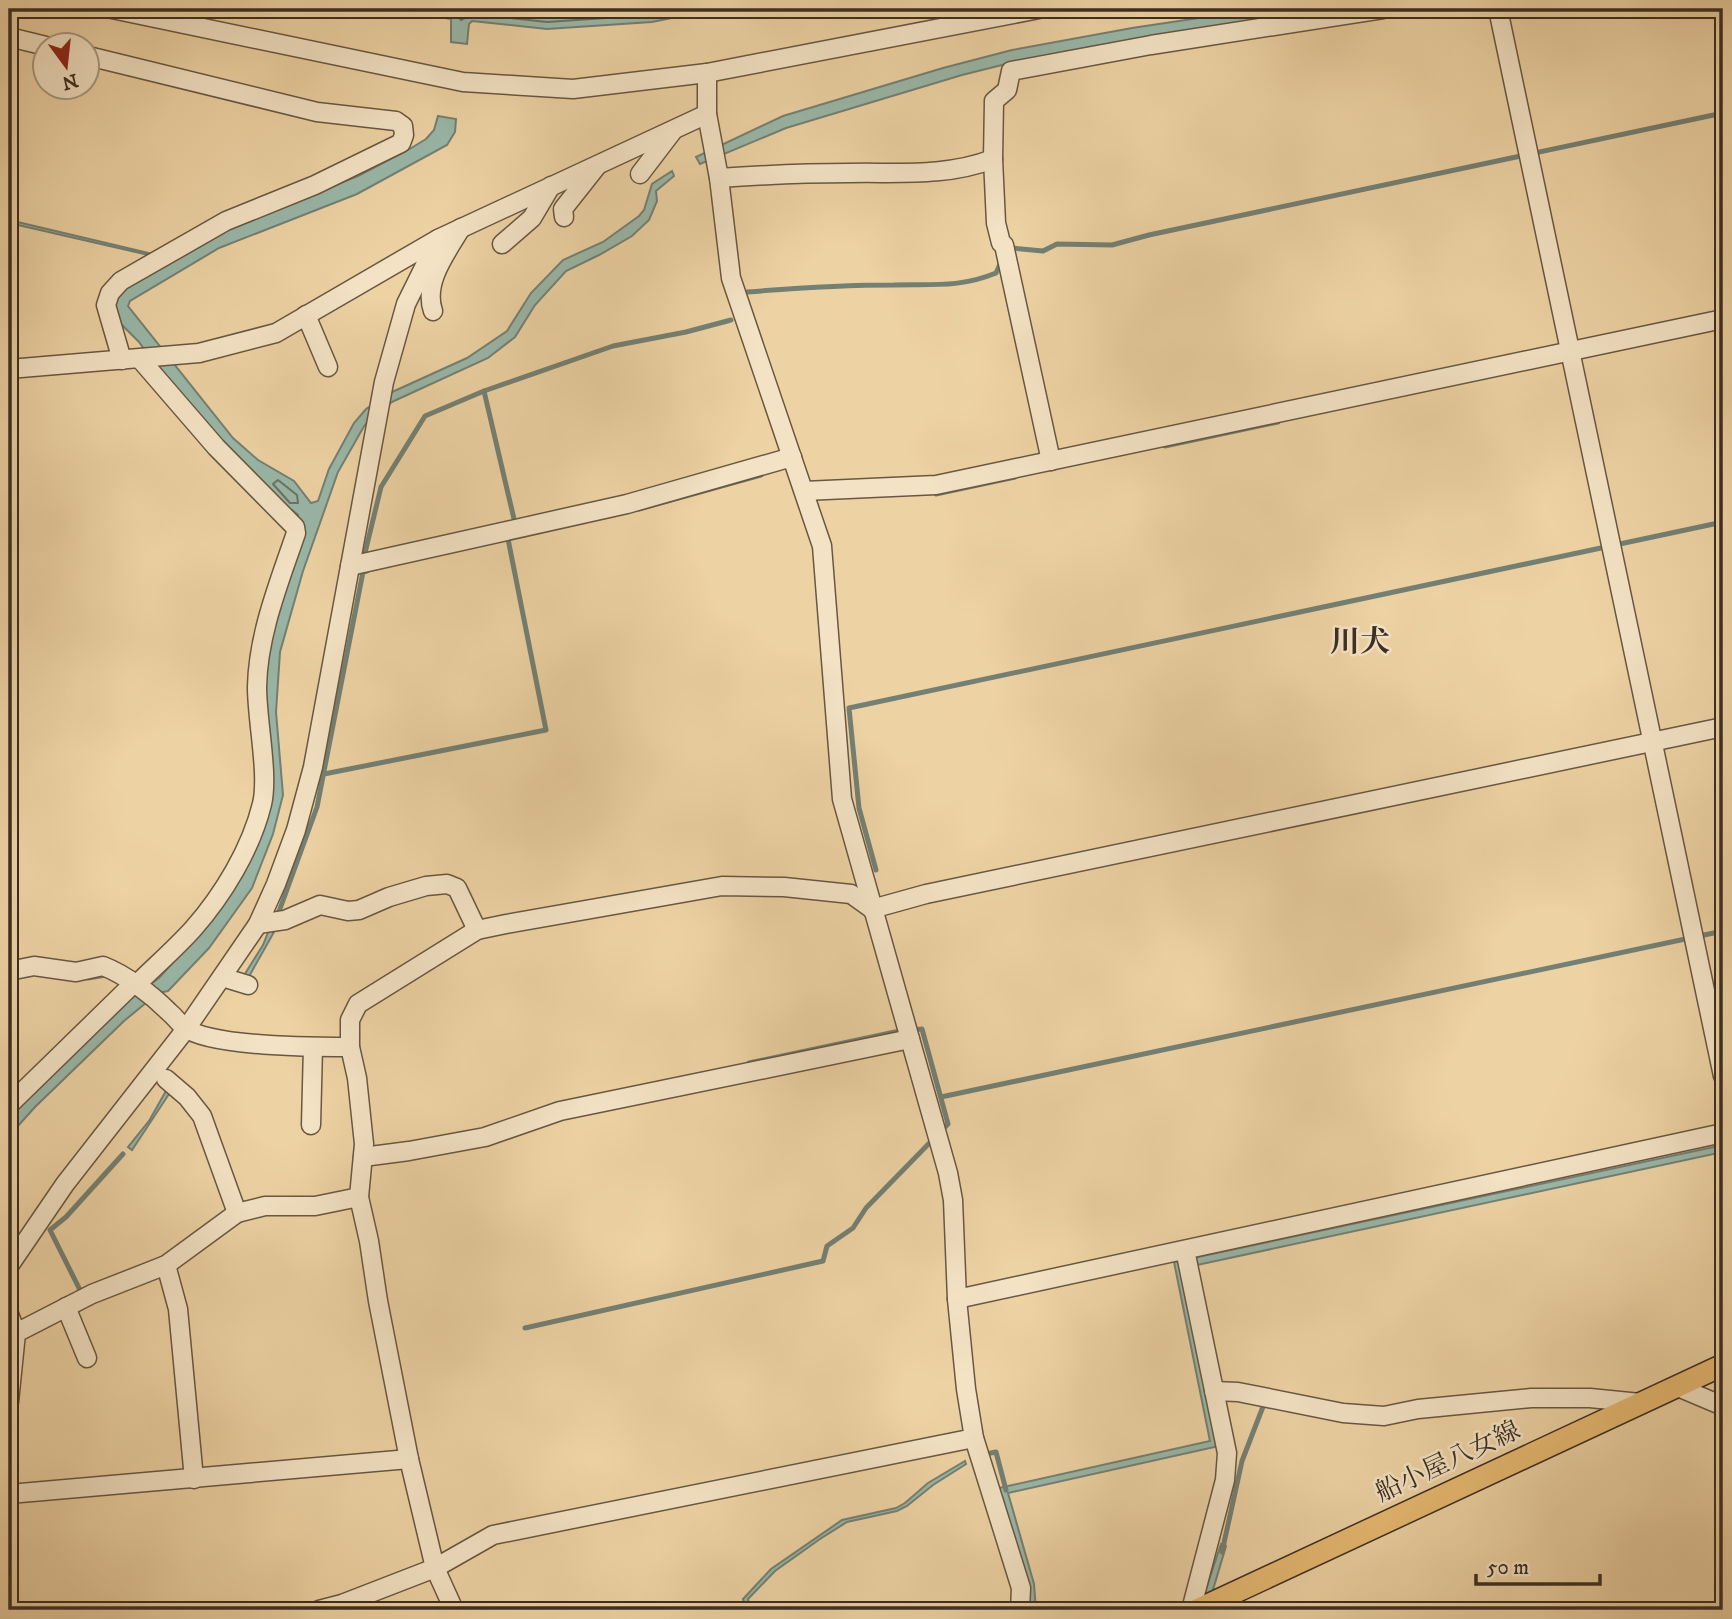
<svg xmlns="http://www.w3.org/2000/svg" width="1732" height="1619" font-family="'IM FELL DW Pica','Noto Serif JP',serif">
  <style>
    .water { fill: #99b7a9; stroke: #748073; stroke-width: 2 }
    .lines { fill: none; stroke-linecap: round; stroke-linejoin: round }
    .shore { stroke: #6a7266; stroke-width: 2 }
    .stream { stroke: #748073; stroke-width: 5 }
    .minor-casing { stroke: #685742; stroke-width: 21 }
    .major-casing { stroke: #3c2e22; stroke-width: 24 }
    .minor { stroke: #f3e2c4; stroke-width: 18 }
    .major { stroke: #e6b972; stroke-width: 21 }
    .labels { text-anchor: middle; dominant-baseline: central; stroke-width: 5; stroke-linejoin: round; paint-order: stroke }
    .street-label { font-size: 26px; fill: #3c2e22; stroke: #f3e2c4 }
    .quarter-label { font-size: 30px; font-weight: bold; fill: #3c2e22; stroke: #f3e2c4 }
  </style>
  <rect width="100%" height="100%" fill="#edd2a4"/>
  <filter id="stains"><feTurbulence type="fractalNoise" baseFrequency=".00286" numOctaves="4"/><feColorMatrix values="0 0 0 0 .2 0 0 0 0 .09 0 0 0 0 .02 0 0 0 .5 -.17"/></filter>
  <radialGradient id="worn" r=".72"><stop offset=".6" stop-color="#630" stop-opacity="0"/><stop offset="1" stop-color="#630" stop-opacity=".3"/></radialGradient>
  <g class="water">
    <polygon points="394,9 716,9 652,22 547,29 472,21 469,24 467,44 451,42 451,19"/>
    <polygon points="1259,9 1326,9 1095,46 1010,63 962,75 786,128 700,164 696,157 783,116 943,68 1012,50 1132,28"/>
    <polygon points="438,116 456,119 455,132 447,145 357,194 219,248 130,301 128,306 233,438 258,460 294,481 311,503 318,501 329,469 354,423 366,409 390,393 467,358 507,331 531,293 563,260 603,242 639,216 644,210 652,184 672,171 674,176 656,191 657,201 649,220 632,236 599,255 566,271 535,305 515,337 488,358 394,401 372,415 363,428 338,472 303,571 280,652 276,712 283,795 273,834 252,888 209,948 168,991 158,993 124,1021 35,1107 9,1136 9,1119 30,1095 121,1006 159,978 194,939 243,875 266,815 263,702 268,649 298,515 292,510 289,512 255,474 240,463 163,376 139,342 114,317 112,309 118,291 226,228 358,176 408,150 426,139 434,130"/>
    <polygon points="9,220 153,254 153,256 9,223"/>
    <polygon points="269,930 274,932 247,980 243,977 263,945"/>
    <polygon points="167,1089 171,1091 132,1150 128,1147 149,1121"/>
    <polygon points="1723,1145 1723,1152 1183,1268 1219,1446 1008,1493 1034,1584 1036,1610 1030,1610 1027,1579 999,1488 1210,1441 1174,1262"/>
    <polygon points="965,1461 966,1464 933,1485 907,1506 897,1511 847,1522 820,1539 775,1571 748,1599 751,1610 746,1610 743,1599 771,1569 842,1520 896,1508 905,1503 928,1483"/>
    <polygon points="1221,1544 1226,1546 1212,1593 1199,1610"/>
  </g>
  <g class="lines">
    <g class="shore">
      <polyline points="434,9 454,13 461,20 473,14 547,22 650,15 682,9"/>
      <polyline points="506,9 547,13 614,9"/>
      <polygon points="278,480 297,495 298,503 290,503 273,484"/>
    </g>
    <g class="stream">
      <polyline points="1012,248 1043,251 1057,244 1112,245 1149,235 1723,113"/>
      <path d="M747,292c49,-4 98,-7 147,-7 37,-1 66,3 102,-12l5,-11"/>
      <polyline points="484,391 514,519"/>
      <polyline points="1165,446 1278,422"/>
      <polyline points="936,494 1015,477"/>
      <polyline points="639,509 761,475"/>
      <polyline points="365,553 381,487 425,416 484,391 613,346 686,332 731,320"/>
      <polyline points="324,774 546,730 508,539"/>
      <polyline points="876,870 859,808 849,708 1723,522"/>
      <polyline points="277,917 317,807 363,572 367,571"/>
      <polyline points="88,978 106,975"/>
      <polyline points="941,1097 1723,931"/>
      <polyline points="81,1292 50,1230 66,1217 123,1154"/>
      <polyline points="525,1328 823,1261 827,1246 853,1228 866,1208 948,1124 922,1029 895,1032 749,1063"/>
      <polyline points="991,1453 996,1452 1006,1490"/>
      <polyline points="1222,1552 1242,1461 1264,1404"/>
    </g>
    <defs>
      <g id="minor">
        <polyline points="112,9 463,82 573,89 707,73 1039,9"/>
        <polyline points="1498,9 1723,1076"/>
        <polyline points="9,37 46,46"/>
        <polyline points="88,56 317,112 396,121 403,126 404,135 401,143 315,185 226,221 121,281 110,293 106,305 122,360"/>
        <polyline points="707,73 707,114 719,178 731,278 822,546 842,799 948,1173 953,1200 957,1299 966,1389 974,1438 1021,1588 1020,1610"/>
        <polyline points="993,159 996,223 1001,243 1004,245 1051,461"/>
        <polyline points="640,174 672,132"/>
        <path d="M719,178c44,-3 86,-5 130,-5 49,-1 97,4 144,-14l1,-58 13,-11 4,-19 140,-26 232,-36"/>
        <polyline points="564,217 563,209 597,166"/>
        <polyline points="502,244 532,218 551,186"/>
        <path d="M433,311c-10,-29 14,-59 28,-83"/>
        <polyline points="306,315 328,367"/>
        <polyline points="9,369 199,353 276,333 438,239 707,114"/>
        <polyline points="804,491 936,485 1723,319"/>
        <polyline points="350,566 627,504 792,457"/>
        <polyline points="872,909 926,894 1723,727"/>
        <polyline points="258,924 285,920 320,905 348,911 359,910 389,897 426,886 447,884 457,888 477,930"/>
        <path d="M9,971l25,-5 42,6 27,-6c23,9 48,28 66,46 6,5 10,11 15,15 25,20 132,20 166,20"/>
        <polyline points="222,977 248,985"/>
        <path d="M136,985c18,-18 39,-36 57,-56 30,-34 58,-80 69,-125 7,-29 -5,-83 -5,-117 1,-53 22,-104 39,-154l-1,-6 -79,-80 -76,-88"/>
        <polyline points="166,1079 187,1097 202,1116 237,1213"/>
        <polyline points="9,1105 133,984"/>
        <polyline points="311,1125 313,1047"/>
        <polyline points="363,1157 409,1151 485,1137 560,1111 910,1039"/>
        <polyline points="1185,1250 1227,1453 1225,1480 1191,1610"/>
        <polyline points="166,1265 178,1309 194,1479"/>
        <polyline points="9,1266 65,1184 186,1029 258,924 276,884 296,830 313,767 384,382 406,304 438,239"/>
        <polyline points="957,1299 1723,1133"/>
        <polyline points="66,1307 87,1358"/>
        <polyline points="9,1314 16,1333"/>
        <polyline points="1678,1387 1723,1406"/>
        <polyline points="1214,1391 1238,1392 1343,1413 1384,1416 1418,1409 1531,1398 1590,1398 1640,1403"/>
        <polyline points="9,1402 16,1333 92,1294 166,1265 237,1213 265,1206 315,1206 359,1197"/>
        <polyline points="9,1494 409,1459"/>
        <polyline points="319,1610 342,1604 435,1568 493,1535 974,1438"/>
        <polyline points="454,1610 435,1568 409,1459 378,1301 369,1241 359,1197 364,1144 357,1078 350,1047 350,1020 358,1004 477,930 506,924 722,886 784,887 851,894 872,909"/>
      </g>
      <polyline id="major" points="1197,1610 1723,1365"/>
    </defs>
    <use href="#minor" class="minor-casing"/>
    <use href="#major" class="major-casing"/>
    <use href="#minor" class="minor"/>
    <use href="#major" class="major"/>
  </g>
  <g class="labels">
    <g class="street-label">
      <text transform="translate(1448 1462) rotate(-25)">船小屋八女線</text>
    </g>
    <g class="quarter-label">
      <text x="1360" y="642">川犬</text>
    </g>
  </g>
  <rect width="1732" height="1619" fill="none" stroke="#edd2a4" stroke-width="35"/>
  <rect x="10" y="10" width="1711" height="1598" fill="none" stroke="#3c2e22" stroke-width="3.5"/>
  <rect x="18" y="18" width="1697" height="1584" fill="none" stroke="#3c2e22" stroke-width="2"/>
  <g transform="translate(66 66) rotate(165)"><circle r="33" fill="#f3e2c4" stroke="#aa9a83" stroke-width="2"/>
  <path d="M0-5L12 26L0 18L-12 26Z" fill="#8f2418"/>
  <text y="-10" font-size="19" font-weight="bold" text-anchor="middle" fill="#3c2e22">N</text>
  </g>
  <path d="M1476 1574v10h124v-10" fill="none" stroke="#3c2e22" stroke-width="3.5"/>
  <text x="1487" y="1574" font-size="21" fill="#3c2e22" stroke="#f3e2c4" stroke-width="5" paint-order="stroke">50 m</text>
  <rect width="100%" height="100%" filter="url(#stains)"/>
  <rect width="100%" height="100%" fill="url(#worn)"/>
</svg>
